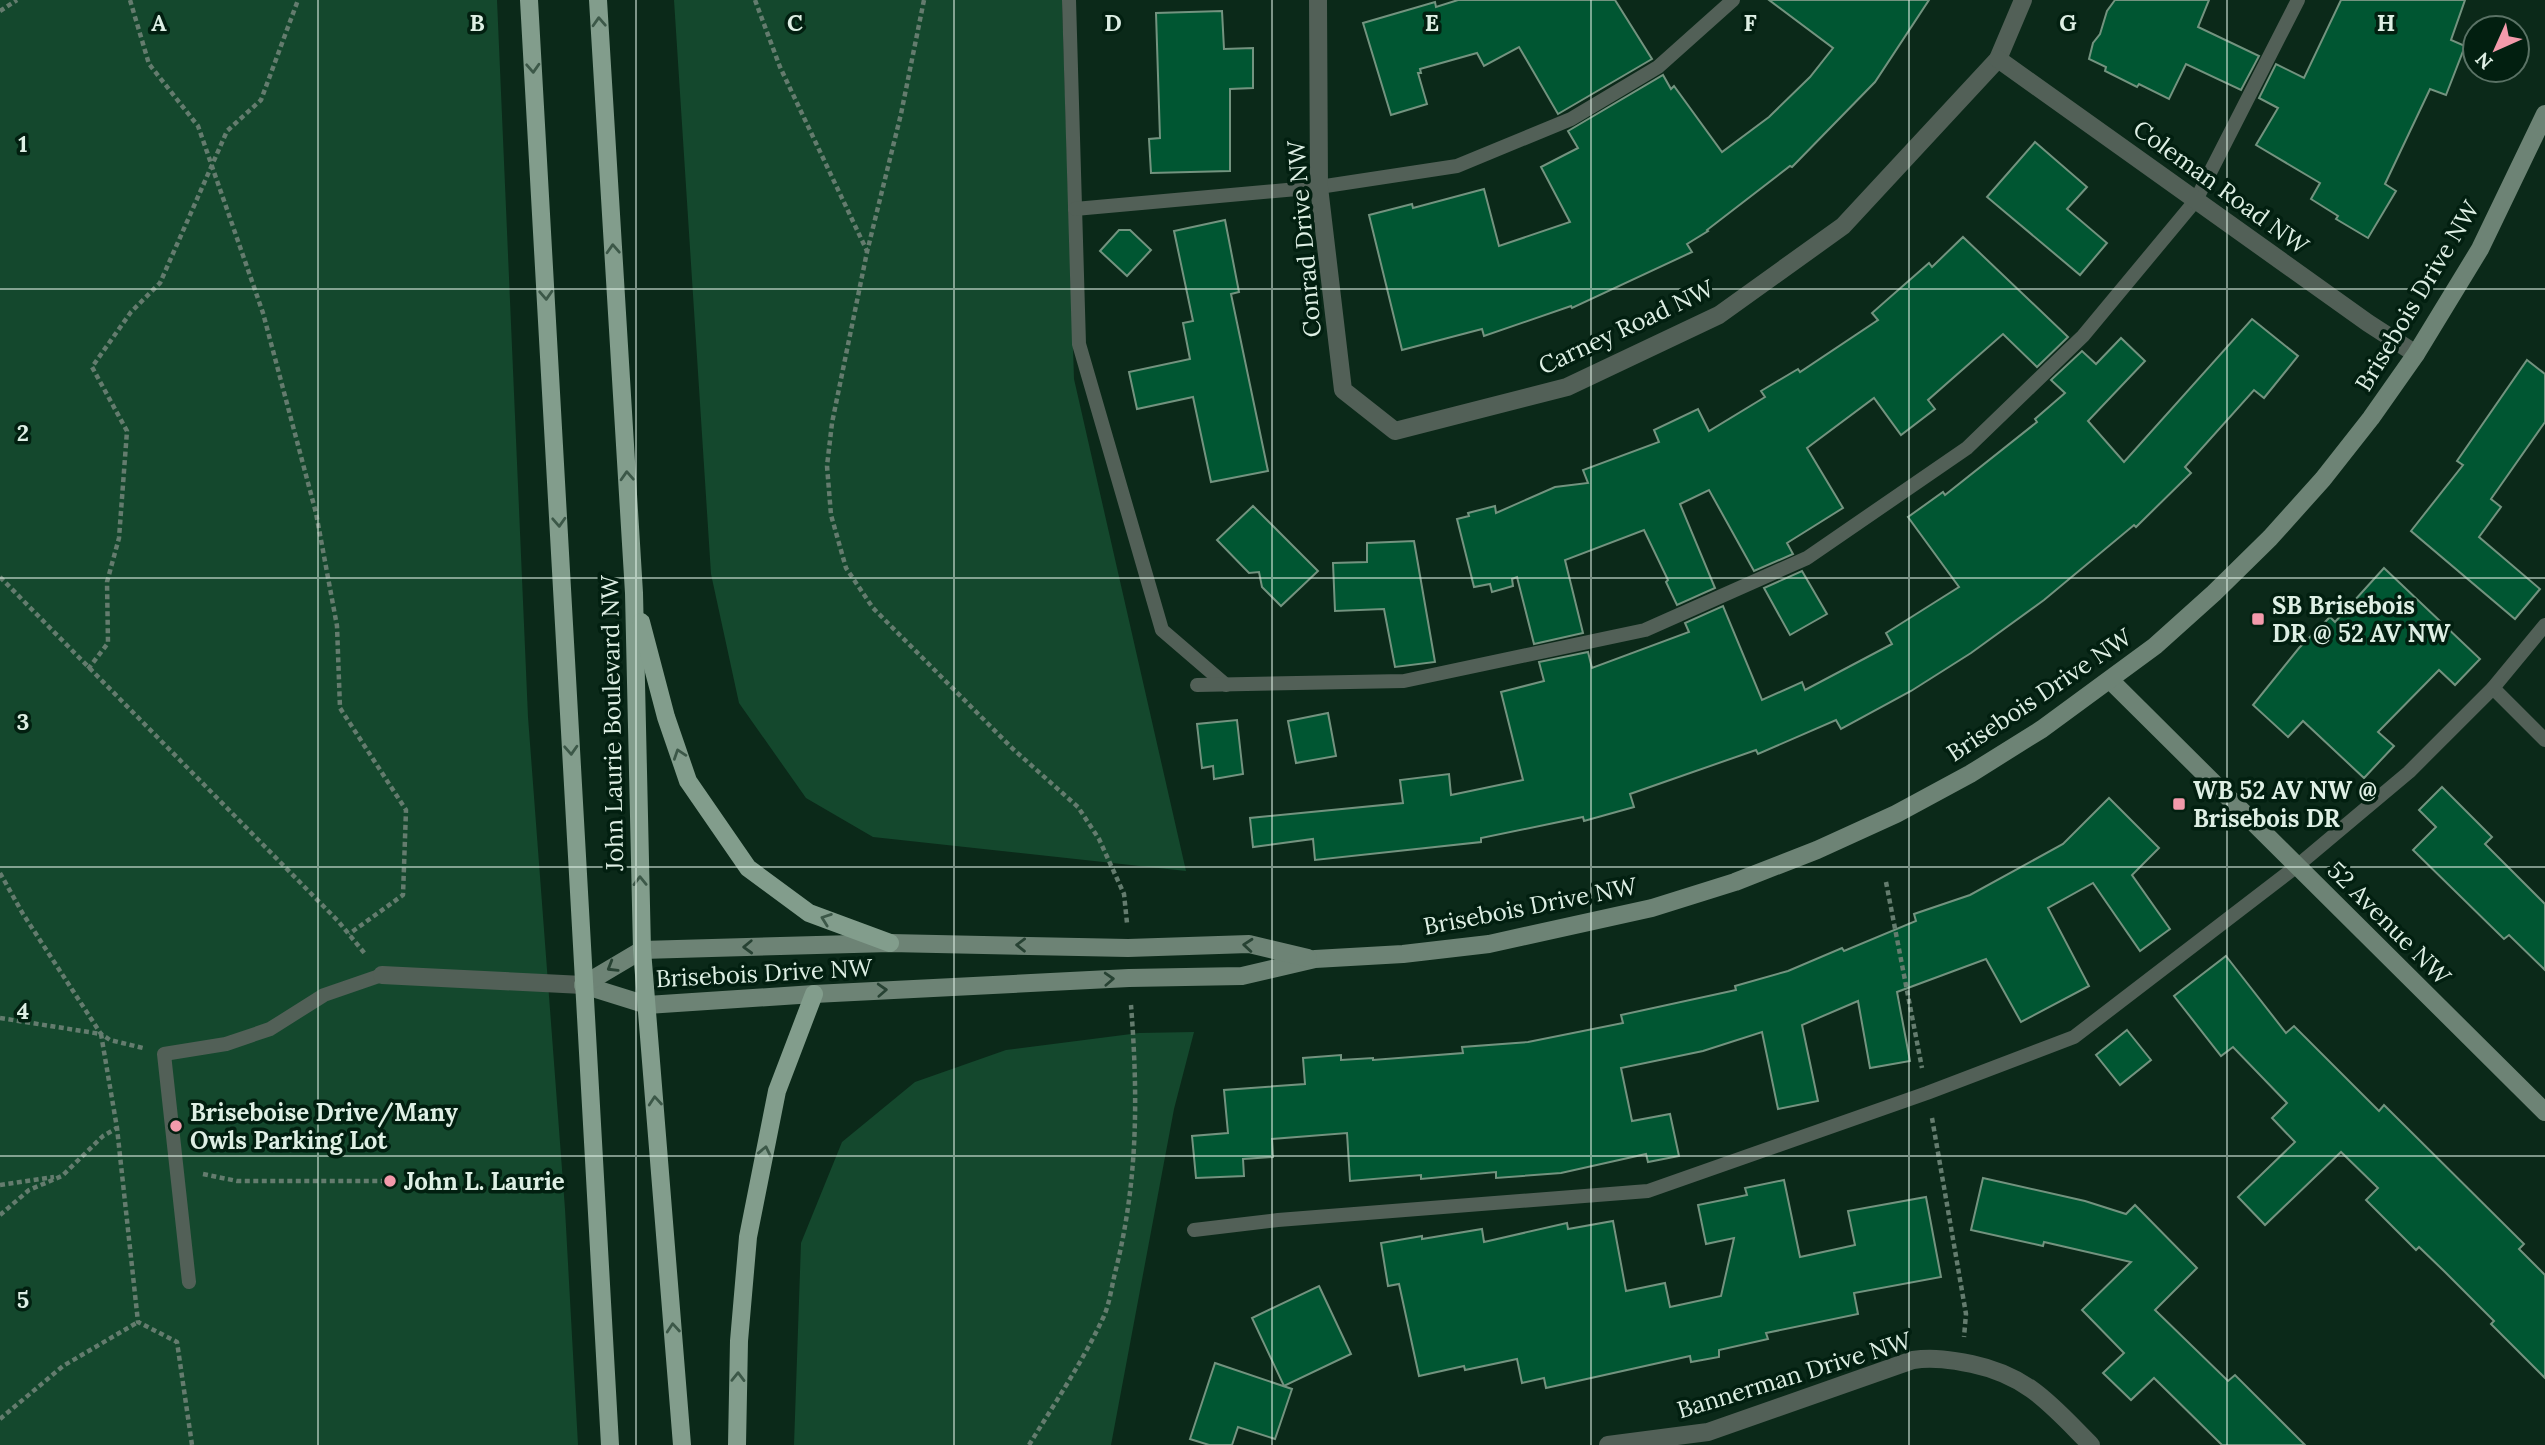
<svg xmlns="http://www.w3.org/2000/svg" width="2545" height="1445" font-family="Lora,serif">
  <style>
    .green { fill: #14482d }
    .building { fill: #005632; stroke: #73937f; stroke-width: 2 }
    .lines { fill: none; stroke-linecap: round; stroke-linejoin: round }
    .path { stroke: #647c6e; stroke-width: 4.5; stroke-dasharray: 5 3.5; stroke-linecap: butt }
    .lane { stroke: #526057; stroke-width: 14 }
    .street { stroke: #526057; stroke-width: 18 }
    .secondary { stroke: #6d8375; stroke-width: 18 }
    .primary { stroke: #829d8c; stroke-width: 18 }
    .oneway { stroke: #3c5848 }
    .oneway2 { stroke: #274233 }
    .grid { fill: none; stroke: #deefe4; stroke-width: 2; stroke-opacity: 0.55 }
    .poi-dot { fill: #f39aab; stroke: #021f10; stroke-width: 2.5 }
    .labels { text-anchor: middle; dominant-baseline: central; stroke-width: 7; stroke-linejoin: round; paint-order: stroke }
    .street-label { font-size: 24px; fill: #deefe4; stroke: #021f10 }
    .poi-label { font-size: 24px; font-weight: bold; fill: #deefe4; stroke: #021f10; text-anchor: start }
    .grid-label { font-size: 23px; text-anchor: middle; font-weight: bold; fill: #deefe4; stroke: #021f10; stroke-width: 7; stroke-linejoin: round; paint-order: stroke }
  </style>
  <rect width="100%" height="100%" fill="#0b2919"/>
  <g class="green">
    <polygon points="0,0 497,0 528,717 565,1209 578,1445 0,1445"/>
    <polygon points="674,0 1062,0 1074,379 1186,871 873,837 806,798 739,703 711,574"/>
    <polygon points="1194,1032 1174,1109 1111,1445 794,1445 801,1243 842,1142 915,1082 1006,1050 1139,1033"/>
  </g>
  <g class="building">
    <polygon points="1458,0 1615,0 1652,59 1558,114 1519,47 1484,66 1477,53 1420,69 1421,73 1418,73 1427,104 1391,115 1363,23 1435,2 1436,7"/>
    <polygon points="1769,0 1929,0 1875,82 1792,167 1790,166 1707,230 1708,231 1687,244 1692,252 1572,308 1571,306 1484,336 1482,329 1402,350 1369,215 1412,204 1413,208 1484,189 1499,246 1570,222 1541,167 1578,148 1568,131 1663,75 1671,89 1674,86 1722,152 1769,117 1810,77 1833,48"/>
    <polygon points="2115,0 2209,0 2198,27 2259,56 2241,90 2186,64 2169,99 2139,84 2137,87 2105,71 2106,67 2089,59 2093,43 2100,34 2107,11"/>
    <polygon points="2341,0 2465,0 2451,40 2465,46 2446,95 2430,89 2385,184 2396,191 2368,238 2336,219 2338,216 2311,199 2320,183 2256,145 2278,108 2259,98 2276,64 2304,78"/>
    <polygon points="1222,11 1224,49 1253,48 1253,88 1230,89 1230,171 1151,173 1149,139 1160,138 1156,13"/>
    <polygon points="2035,142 2087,187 2067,209 2107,243 2080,275 1987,197"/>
    <polygon points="1225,220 1239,292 1231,294 1268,471 1211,482 1193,397 1137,409 1129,372 1190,359 1183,323 1193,321 1174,231"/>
    <polygon points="1119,230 1130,230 1151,250 1127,276 1100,251"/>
    <polygon points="1963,237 2068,337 2037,367 2003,334 1928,400 1935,409 1901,435 1874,398 1807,448 1843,508 1787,543 1793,554 1754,571 1709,490 1680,504 1715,588 1677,605 1666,582 1668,580 1644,530 1565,560 1583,633 1534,644 1517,577 1512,579 1513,586 1492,592 1490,584 1474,587 1457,519 1469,516 1468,513 1495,506 1496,513 1555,487 1588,483 1583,470 1659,442 1654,430 1698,409 1709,431 1765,397 1761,391 1798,369 1800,372 1878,320 1872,313 1929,263 1932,267"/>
    <polygon points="2252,319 2298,356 2264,398 2254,390 2185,467 2191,473 2136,527 2134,525 2044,600 1971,653 1911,691 1841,729 1836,720 1758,754 1756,750 1630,794 1634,807 1584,821 1583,817 1481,838 1481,842 1315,860 1313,839 1253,847 1250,818 1403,803 1400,780 1449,774 1451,795 1523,780 1501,692 1544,681 1539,662 1588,652 1592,668 1689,632 1685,623 1723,606 1762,700 1802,682 1805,690 1892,644 1886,633 1959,587 1908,517 1943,492 1945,495 2037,422 2035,419 2065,393 2051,380 2082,351 2096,364 2121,338 2145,361 2088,421 2124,462"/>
    <polygon points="2527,360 2545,374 2545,422 2491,499 2501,507 2479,537 2540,589 2515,619 2411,531 2463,465 2457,461"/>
    <polygon points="1253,506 1318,571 1281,606 1262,587 1259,572 1249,573 1217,540"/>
    <polygon points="1414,541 1435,662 1395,667 1384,609 1335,611 1333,563 1367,562 1367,543"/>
    <polygon points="2384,568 2480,659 2455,685 2439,670 2378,732 2394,746 2364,778 2303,721 2288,737 2253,705 2299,648 2330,617 2335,622"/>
    <polygon points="1802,571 1827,614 1790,635 1764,588"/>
    <polygon points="1328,713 1336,756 1296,763 1288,721"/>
    <polygon points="1237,720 1243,774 1214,779 1213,766 1202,768 1197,724"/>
    <polygon points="2442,787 2492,837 2485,844 2545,904 2545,970 2509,935 2504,939 2413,850 2436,827 2419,810"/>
    <polygon points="2109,798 2159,848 2132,875 2170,929 2140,951 2093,883 2048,908 2089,986 2021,1022 1986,959 1897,992 1910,1061 1870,1068 1858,1001 1802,1025 1818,1101 1778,1109 1762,1032 1703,1051 1621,1068 1632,1121 1670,1114 1679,1156 1648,1162 1646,1154 1561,1173 1496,1178 1496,1172 1421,1179 1421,1175 1350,1181 1347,1133 1272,1139 1273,1157 1243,1159 1244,1176 1196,1178 1192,1136 1228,1133 1224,1090 1305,1084 1303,1058 1341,1055 1341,1060 1373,1058 1373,1060 1463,1053 1462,1047 1528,1042 1623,1023 1621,1015 1736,990 1735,986 1788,971 1842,948 1844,951 1916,921 1914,914 1970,895 2063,844"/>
    <polygon points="2226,956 2286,1033 2294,1026 2379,1111 2384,1105 2524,1244 2519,1249 2545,1275 2545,1378 2491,1324 2494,1321 2445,1272 2419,1247 2416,1250 2366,1200 2378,1188 2341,1152 2265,1225 2238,1197 2295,1142 2272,1118 2287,1103 2233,1047 2221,1056 2174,996"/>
    <polygon points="2127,1030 2151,1060 2120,1085 2096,1055"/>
    <polygon points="1983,1178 2085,1201 2126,1214 2135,1205 2197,1268 2155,1310 2228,1381 2235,1375 2305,1445 2222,1445 2154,1378 2131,1400 2103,1373 2124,1353 2082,1310 2131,1262 2044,1242 2043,1246 1971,1230"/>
    <polygon points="1784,1180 1800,1257 1855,1245 1848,1211 1926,1197 1941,1277 1854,1293 1858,1314 1766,1333 1768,1339 1719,1350 1719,1357 1691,1362 1690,1356 1546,1388 1544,1378 1522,1383 1517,1359 1465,1370 1464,1366 1419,1376 1399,1284 1388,1286 1381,1243 1422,1236 1422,1239 1482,1229 1484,1242 1567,1223 1568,1229 1613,1221 1626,1291 1665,1283 1670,1307 1721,1296 1734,1238 1706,1244 1698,1205 1747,1195 1745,1188"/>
    <polygon points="1319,1286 1351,1354 1284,1386 1252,1318"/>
    <polygon points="1215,1363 1292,1389 1275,1439 1238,1427 1232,1445 1209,1445 1190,1439"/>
  </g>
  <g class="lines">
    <g class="path">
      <polyline points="130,0 149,64 198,126 263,313 316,513 337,626 340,708 406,810 403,895 349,934"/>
      <polyline points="755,0 780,67 867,251"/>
      <polyline points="924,0 901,114 867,252 832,423 827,466 831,515 846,568 873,608 1013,749 1078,807 1099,839 1124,894 1127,923"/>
      <polyline points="0,11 17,0"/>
      <polyline points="0,577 338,921 366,955"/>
      <polyline points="88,669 108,643 107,582 119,538 127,431 92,367 131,312 160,283 227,131 261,100 298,0"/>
      <polyline points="0,873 23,914 101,1034 110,1040 143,1048"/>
      <polyline points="1886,882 1922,1068"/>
      <polyline points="0,1018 101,1034 117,1128 138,1322 177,1342 192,1445"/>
      <polyline points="1932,1118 1966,1314 1964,1337"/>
      <polyline points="203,1174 237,1181 390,1181"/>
      <polyline points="0,1185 54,1177"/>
      <polyline points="0,1215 29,1190 62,1176 103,1136 117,1128"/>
      <polyline points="0,1419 63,1366 138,1322"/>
      <path d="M1029,1445c26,-42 54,-84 75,-129 6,-14 8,-32 12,-47 22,-89 22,-173 15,-264"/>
    </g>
    <g class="lane">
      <polyline points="1069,0 1079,344 1162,630 1226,685"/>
      <polyline points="1075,209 1319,187 1457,166 1571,119 1658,67 1733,0"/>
      <polyline points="1197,685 1404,681 1645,630 1807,558 1967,448 2083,336 2196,200 2298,0"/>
      <polyline points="2493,688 2545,740"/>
      <polyline points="1194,1230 1278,1220 1648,1191 1927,1093 2074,1037 2297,866 2409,772 2493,688 2545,625"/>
      <polyline points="189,1282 164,1054 226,1044 270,1029 324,995 382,975"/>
    </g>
    <g class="street">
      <polyline points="1318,0 1319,187 1343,390 1395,431 1567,387 1719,315 1843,226 1998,59 2023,0"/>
      <polyline points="1998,59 2368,323 2416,354"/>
      <polyline points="382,975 583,985"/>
      <path d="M1608,1445l100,-13 205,-72c20,-3 39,0 59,4 57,12 80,42 119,81"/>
    </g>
    <g class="secondary">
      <polyline points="2110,680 2545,1112"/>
      <polyline points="583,985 647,1005 814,994 1129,978 1242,976 1315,959 1403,954 1489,944 1652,908 1735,882 1817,850 1896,814 1970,774 2042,729 2155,646 2214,593 2270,538 2323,479 2371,418 2416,354 2480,249 2545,114"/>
      <polyline points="583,985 642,950 890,943 1128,948 1249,944 1308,958"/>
    </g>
    <g class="primary">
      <polyline points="529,0 610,1445"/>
      <polyline points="598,0 634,593 642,950 682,1445"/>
      <polyline points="641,622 666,717 688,781 748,868 809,913 890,943"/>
      <polyline points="737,1445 739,1341 748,1237 777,1091 814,994"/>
    </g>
  </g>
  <defs><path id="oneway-chevron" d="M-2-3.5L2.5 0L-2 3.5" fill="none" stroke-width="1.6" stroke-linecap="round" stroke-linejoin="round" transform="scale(1.75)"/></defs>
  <g class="oneway">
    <use href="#oneway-chevron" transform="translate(599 22) rotate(-93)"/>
    <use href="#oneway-chevron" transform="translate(533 68) rotate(87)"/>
    <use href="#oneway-chevron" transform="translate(613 249) rotate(-93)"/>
    <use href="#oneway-chevron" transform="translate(546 295) rotate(87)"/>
    <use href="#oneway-chevron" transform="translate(627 476) rotate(-93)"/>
    <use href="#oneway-chevron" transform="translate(559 522) rotate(87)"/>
    <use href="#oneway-chevron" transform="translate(571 750) rotate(87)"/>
    <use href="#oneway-chevron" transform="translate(679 754) rotate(-109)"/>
    <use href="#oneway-chevron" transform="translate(640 881) rotate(-91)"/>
    <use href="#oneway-chevron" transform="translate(826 919) rotate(-160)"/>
    <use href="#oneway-chevron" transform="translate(655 1101) rotate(-95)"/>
    <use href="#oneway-chevron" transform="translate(765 1151) rotate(-78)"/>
    <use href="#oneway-chevron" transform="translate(673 1328) rotate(-95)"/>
    <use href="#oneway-chevron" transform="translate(738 1377) rotate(-89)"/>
  </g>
  <g class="oneway2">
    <use href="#oneway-chevron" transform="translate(1021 945) rotate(-179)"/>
    <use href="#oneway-chevron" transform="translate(1248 945) rotate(-175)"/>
    <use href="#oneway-chevron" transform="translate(748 947) rotate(178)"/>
    <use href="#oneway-chevron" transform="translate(612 967) rotate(149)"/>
    <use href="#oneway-chevron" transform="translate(1109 979) rotate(-3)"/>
    <use href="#oneway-chevron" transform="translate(882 990) rotate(-3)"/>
  </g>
  <path class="grid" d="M318,0v1445M636,0v1445M954,0v1445M1272,0v1445M1591,0v1445M1909,0v1445M2227,0v1445M0,289h2545M0,578h2545M0,867h2545M0,1156h2545"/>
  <g class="poi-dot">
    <rect x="2251" y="612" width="14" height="14" rx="3.5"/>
    <rect x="2172" y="797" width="14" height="14" rx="3.5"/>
    <circle cx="176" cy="1126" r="7"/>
    <circle cx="390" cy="1181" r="7"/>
  </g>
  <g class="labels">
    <g class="street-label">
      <text transform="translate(2221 187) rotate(36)">Coleman Road NW</text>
      <text transform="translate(1304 239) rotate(-95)">Conrad Drive NW</text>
      <text transform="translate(2417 296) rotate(-59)">Brisebois Drive NW</text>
      <text transform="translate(1626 327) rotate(-25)">Carney Road NW</text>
      <text transform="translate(2039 695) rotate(-34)">Brisebois Drive NW</text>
      <text transform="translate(612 723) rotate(-91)">John Laurie Boulevard NW</text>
      <text transform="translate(1530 906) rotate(-11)">Brisebois Drive NW</text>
      <text transform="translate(2389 923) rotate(45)">52 Avenue NW</text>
      <text transform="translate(764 973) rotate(-3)">Brisebois Drive NW</text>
      <text transform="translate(1794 1375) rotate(-17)">Bannerman Drive NW</text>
    </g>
    <g class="poi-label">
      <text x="2272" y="605">SB Brisebois<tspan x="2272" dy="28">DR @ 52 AV NW</tspan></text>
      <text x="2193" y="790">WB 52 AV NW @<tspan x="2193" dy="28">Brisebois DR</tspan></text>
      <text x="190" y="1112">Briseboise Drive/Many<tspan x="190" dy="28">Owls Parking Lot</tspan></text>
      <text x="404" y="1181">John L. Laurie</text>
    </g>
  </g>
  <g class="grid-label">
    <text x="159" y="31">A</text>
    <text x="477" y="31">B</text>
    <text x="795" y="31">C</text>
    <text x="1113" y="31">D</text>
    <text x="1432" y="31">E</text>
    <text x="1750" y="31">F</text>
    <text x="2068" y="31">G</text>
    <text x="2386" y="31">H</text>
    <text x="23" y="152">1</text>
    <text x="23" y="441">2</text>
    <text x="23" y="730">3</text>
    <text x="23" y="1019">4</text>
    <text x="23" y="1308">5</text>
  </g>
  <g transform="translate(2496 49) rotate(225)"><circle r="33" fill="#021f10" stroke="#5a7265" stroke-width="2"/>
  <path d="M0-5L12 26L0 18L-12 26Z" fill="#f39aab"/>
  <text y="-10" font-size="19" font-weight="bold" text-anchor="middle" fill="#deefe4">N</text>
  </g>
</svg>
